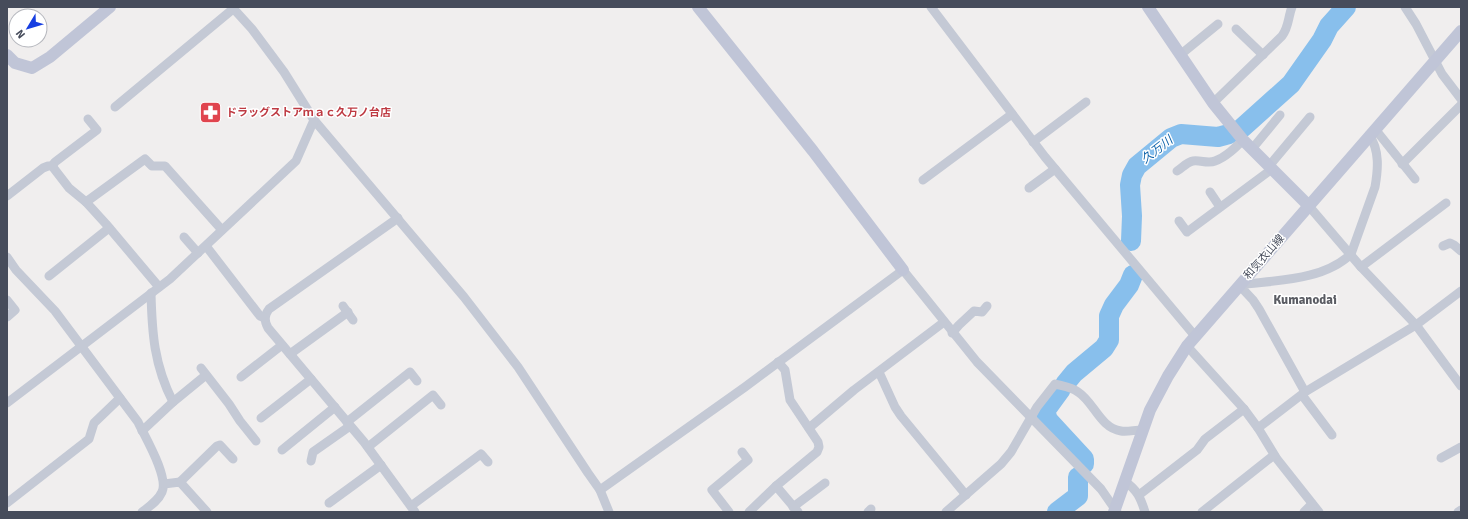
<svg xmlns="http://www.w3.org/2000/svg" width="1468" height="519" font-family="Signika,'Noto Sans JP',sans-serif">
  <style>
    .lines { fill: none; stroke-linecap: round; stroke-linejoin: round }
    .river { stroke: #88bfec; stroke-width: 20 }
    .street { stroke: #c4c9d5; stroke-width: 9 }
    .secondary { stroke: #c0c5d7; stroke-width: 12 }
    .labels { text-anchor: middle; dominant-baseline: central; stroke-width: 3; stroke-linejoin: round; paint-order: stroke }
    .health-label { font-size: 11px; font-weight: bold; fill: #be3a42; stroke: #fff; text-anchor: start }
    .street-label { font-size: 11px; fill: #464c5b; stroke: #fff }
    .water-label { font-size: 12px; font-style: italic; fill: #0b61a9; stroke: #fff }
    .quarter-label { font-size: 13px; font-weight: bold; fill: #5a5c63; stroke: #fff }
  </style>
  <rect width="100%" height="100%" fill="#f0eeee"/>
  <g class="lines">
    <g class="river">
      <polyline points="1242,128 1291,84 1322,40 1329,26 1346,7"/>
      <polyline points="1131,241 1132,216 1130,185 1132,175 1137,166 1171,138 1181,134 1218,137 1229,134"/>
      <polyline points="1065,384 1074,373 1104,348 1109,340 1109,316 1114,305 1129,285 1133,275"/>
      <polyline points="1061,389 1045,411 1048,420 1084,459 1084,464"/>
      <polyline points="1057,512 1078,496 1078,477"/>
    </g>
    <g class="street">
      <polyline points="232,7 252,29 284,72 314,120 464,297 518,367 588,473 600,490 745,387 903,270 977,362 1101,489 1117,512"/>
      <polyline points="931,7 1045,157 1195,336"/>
      <polyline points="1405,7 1416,24 1442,74 1461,99"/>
      <polyline points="1236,29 1263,55"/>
      <polyline points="1180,55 1218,24"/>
      <path d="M1213,103l69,-67c7,-9 6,-19 10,-29"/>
      <polyline points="115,107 233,9"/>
      <polyline points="1375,129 1415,179"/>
      <polyline points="1033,142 1086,102"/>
      <polyline points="1252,149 1280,115"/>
      <polyline points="1402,164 1461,105"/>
      <polyline points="52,166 55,162 97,130 88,119"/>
      <polyline points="1269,166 1310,117"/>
      <path d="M1177,171c5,-3 10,-9 16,-10 8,-1 15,3 22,0 11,-4 20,-13 28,-21"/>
      <polyline points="923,180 1012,114"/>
      <polyline points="1029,188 1055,169"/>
      <polyline points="1210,192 1220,207"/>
      <polyline points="7,196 43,168 48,166 52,166 69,188 86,202 106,224 159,287"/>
      <polyline points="86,202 145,159 152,166 165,166 222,230"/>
      <polyline points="1308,205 1361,267 1416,325 1461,386"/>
      <path d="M398,218l-129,91c-5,7 -5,11 -1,19l96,114 51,70"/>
      <polyline points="1179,221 1187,232 1272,169"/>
      <polyline points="184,237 198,253"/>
      <polyline points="206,246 260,316 265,318"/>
      <polyline points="1443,246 1450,243 1454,245 1461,251"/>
      <path d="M7,257l9,13 39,41 83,111c7,15 31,55 24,70 -4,9 -12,14 -20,20"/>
      <polyline points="1361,267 1446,203"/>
      <polyline points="49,276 109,228"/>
      <path d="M151,293c1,40 3,72 22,109"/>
      <polyline points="7,300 15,310 7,317"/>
      <polyline points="343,306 353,320"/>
      <polyline points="952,333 959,325 974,311 982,312 987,306"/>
      <polyline points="1187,346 1244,409 1258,428 1277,459 1319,512"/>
      <polyline points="290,354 348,312"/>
      <polyline points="201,368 229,404 240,421 256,441"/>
      <polyline points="879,372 895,407 901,416 966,495"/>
      <polyline points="241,377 282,345"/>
      <path d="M1305,392l-46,-83 -6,-9 -14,-15c36,-5 84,-4 112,-31l24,-67c3,-17 5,-37 -6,-52"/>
      <polyline points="1302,395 1332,435"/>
      <polyline points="7,403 170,279 296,161 314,120"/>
      <polyline points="261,418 311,379"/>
      <polyline points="347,422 410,372 417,381"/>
      <polyline points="809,428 854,390 944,322"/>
      <polyline points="1258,428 1305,392 1416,325 1461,291"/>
      <polyline points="142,431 173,402 206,375"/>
      <polyline points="368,447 433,395 441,405"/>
      <polyline points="282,450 335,407"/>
      <polyline points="1441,458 1461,447"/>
      <polyline points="311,461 313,452 350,426"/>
      <polyline points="180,482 217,446 220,445 233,459"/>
      <path d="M1125,482c12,7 16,17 20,30"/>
      <polyline points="164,484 180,482 207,512"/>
      <polyline points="776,486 817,452 819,447 818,442 790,400 785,370 778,362"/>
      <polyline points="600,490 609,512"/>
      <polyline points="1139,495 1197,450 1205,439 1244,409"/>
      <polyline points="7,503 89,439 94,423 120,398"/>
      <polyline points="329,503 381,465"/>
      <polyline points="411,506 481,454 488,462"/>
      <polyline points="793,507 825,483"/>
      <polyline points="729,512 712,490 748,460 742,452"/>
      <polyline points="749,512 776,486 798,512"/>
      <polyline points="868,512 871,509"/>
      <path d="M946,512l55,-48 10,-12 26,-45 18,-23c7,2 17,3 23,8 16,10 22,36 43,39 6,1 14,-1 21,-1"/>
      <polyline points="1202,512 1274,455"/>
      <polyline points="1304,512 1312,504"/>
      <polyline points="1458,512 1461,510"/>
    </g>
    <g class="secondary">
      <polyline points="698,7 813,151 903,270"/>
      <polyline points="1148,7 1213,103 1243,140 1308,205"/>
      <polyline points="7,55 15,63 32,68 50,57 110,7"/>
      <polyline points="1114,512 1150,410 1168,376 1187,346 1461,31"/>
    </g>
  </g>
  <defs>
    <symbol id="pharmacy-square" viewBox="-11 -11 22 22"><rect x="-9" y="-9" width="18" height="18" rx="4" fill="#e0444e" stroke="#fff"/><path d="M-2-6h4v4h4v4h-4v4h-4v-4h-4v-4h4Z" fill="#fff"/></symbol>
  </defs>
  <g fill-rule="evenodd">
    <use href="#pharmacy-square" x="198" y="100" width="25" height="25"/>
  </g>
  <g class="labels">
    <g class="health-label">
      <text x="226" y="112">ドラッグストアｍａｃ久万ノ台店</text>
    </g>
    <g class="street-label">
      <text transform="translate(1264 257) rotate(-49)">和気衣山線</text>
    </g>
    <g class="water-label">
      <text transform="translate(1157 150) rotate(-38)">久万川</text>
    </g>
    <g class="quarter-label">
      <text x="1305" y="300">Kumanodai</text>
    </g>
  </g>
  <rect width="1468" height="519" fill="none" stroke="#464c5b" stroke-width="16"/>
  <g transform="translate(28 28) rotate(232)"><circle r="19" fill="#ffffff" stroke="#b5b7bd"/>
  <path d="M0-3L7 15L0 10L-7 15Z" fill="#173ee1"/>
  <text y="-6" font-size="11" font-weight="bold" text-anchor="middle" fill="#464c5b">N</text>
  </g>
</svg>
